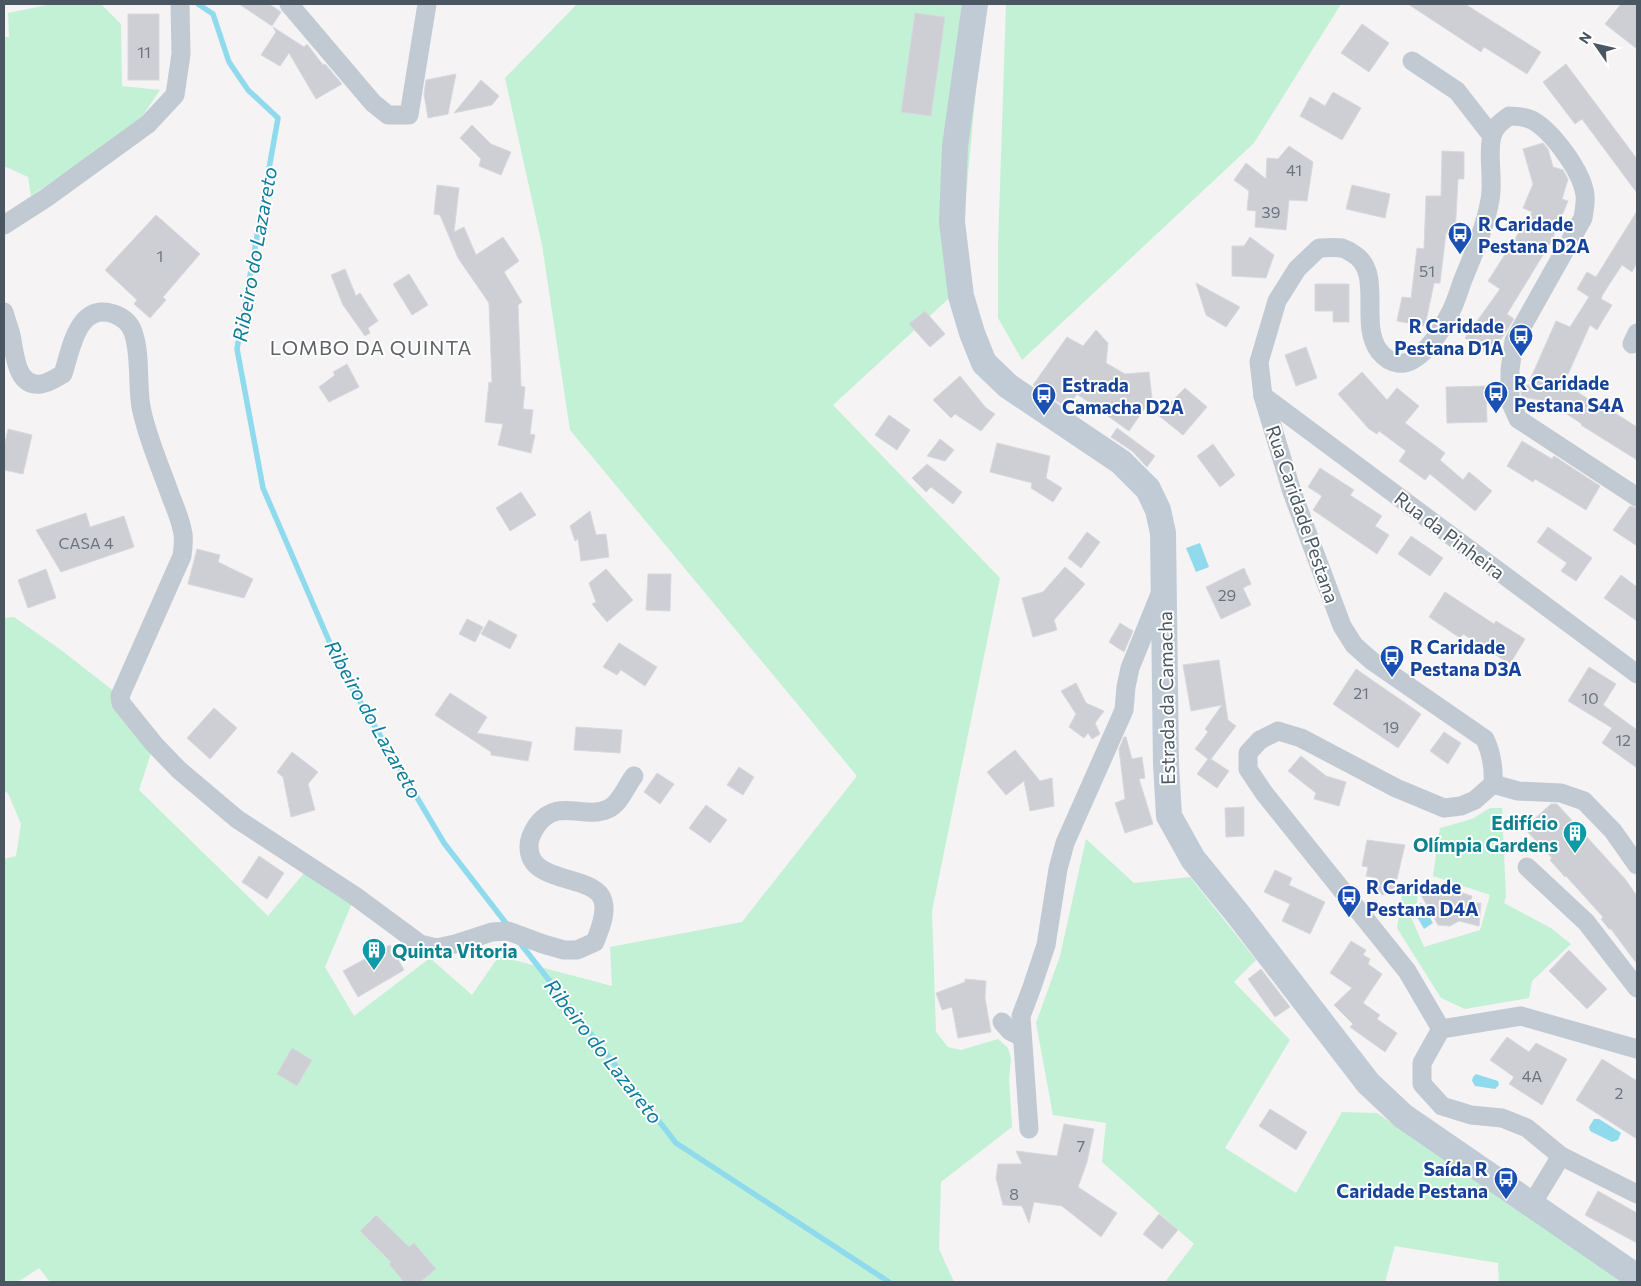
<svg xmlns="http://www.w3.org/2000/svg" width="1641" height="1286" font-family="Commissioner,sans-serif">
  <style>
    .green { fill: #c3f1d5 }
    .water { fill: #90daee }
    .lines { fill: none; stroke-linecap: round; stroke-linejoin: round }
    .stream { stroke: #90daee; stroke-width: 5.5 }
    .building { fill: #cdcfd5; stroke: #d7d9de }
    .street { stroke: #c1cad2; stroke-width: 19 }
    .secondary { stroke: #c1cbd6; stroke-width: 26 }
    .labels { text-anchor: middle; dominant-baseline: central; stroke-width: 4; stroke-linejoin: round; paint-order: stroke }
    .number-label { font-size: 16px; fill: #6b747e }
    .transit-label { font-size: 19px; font-weight: bold; fill: #164399; stroke: #fff; text-anchor: start }
    .street-label { font-size: 19px; fill: #4a5661; stroke: #fff }
    .culture-label { font-size: 19px; font-weight: bold; fill: #0d838f; stroke: #fff; text-anchor: end }
    .water-label { font-size: 20px; font-style: italic; fill: #0c7c9b; stroke: #fff }
    .neighbourhood-label { font-size: 20px; letter-spacing: 1px; fill: #5f6368; stroke: #fff }
  </style>
  <rect width="100%" height="100%" fill="#f5f3f3"/>
  <g class="green">
    <polygon points="52,4 101,4 121,24 122,86 160,90 137,124 31,196 28,177 4,166 4,37 9,37 8,13"/>
    <polygon points="577,4 984,4 957,291 833,405 1000,578 932,911 936,1032 948,1047 961,1050 998,1039 1008,1048 1011,1059 1009,1079 1012,1127 941,1182 939,1249 954,1282 50,1282 39,1268 18,1282 4,1282 4,859 16,856 21,824 8,793 4,791 4,618 14,617 61,650 120,696 154,744 139,790 268,916 310,866 355,896 325,967 354,1016 430,958 472,995 499,956 612,986 610,947 742,922 857,776 570,430 542,245 505,78"/>
    <polygon points="1006,4 1341,4 1254,143 1022,360 998,318 998,247"/>
    <polygon points="1490,808 1502,808 1506,897 1504,903 1551,928 1571,944 1532,981 1529,998 1465,1009 1441,998 1397,928 1404,882 1418,891 1417,903 1407,908 1424,947 1480,930 1490,895 1433,876 1440,828 1472,819"/>
    <polygon points="1086,839 1134,883 1190,877 1256,960 1234,982 1290,1040 1225,1148 1296,1193 1342,1112 1377,1113 1625,1282 1499,1282 1498,1263 1395,1246 1385,1282 1165,1282 1194,1244 1102,1162 1106,1123 1053,1115 1036,1023 1060,956"/>
  </g>
  <g class="water">
    <polygon points="1200,543 1209,567 1196,572 1186,548"/>
    <polygon points="1421,903 1433,923 1424,929 1412,908"/>
    <polygon points="1476,1074 1498,1081 1499,1085 1495,1089 1475,1086 1472,1081 1473,1077"/>
    <polygon points="1594,1119 1599,1119 1618,1131 1621,1133 1618,1140 1612,1142 1590,1131 1589,1127"/>
  </g>
  <g class="lines">
    <g class="stream">
      <polyline points="198,4 213,14 229,62 248,90 278,118 237,349 263,488 342,671 444,843 509,927"/>
      <polyline points="520,943 676,1143 889,1282"/>
    </g>
  </g>
  <g class="building">
    <polygon points="239,4 269,4 281,12 272,26"/>
    <polygon points="1408,4 1465,4 1541,52 1527,74 1484,47 1481,52"/>
    <polygon points="1621,4 1637,4 1637,49 1605,24"/>
    <polygon points="915,13 945,17 931,116 901,112"/>
    <rect x="128" y="14" width="31" height="66"/>
    <polygon points="1362,24 1389,43 1369,72 1341,53"/>
    <polygon points="273,27 304,47 307,44 323,65 325,64 342,84 316,99 289,53 280,66 261,55 276,32"/>
    <polygon points="1566,64 1637,159 1637,193 1582,119 1575,124 1543,82"/>
    <polygon points="456,74 448,114 428,118 424,94 426,80"/>
    <polygon points="481,80 499,96 492,105 454,113"/>
    <polygon points="1333,92 1361,108 1342,140 1300,116 1310,97 1325,106"/>
    <polygon points="472,125 491,144 511,152 501,175 479,166 481,159 460,138"/>
    <polygon points="1543,143 1548,149 1553,167 1563,170 1568,179 1562,199 1568,201 1551,242 1507,314 1514,319 1504,335 1490,355 1465,338 1500,289 1488,281 1532,212 1523,208 1533,184 1523,149"/>
    <polygon points="1289,146 1313,162 1307,201 1289,200 1286,230 1255,227 1256,211 1247,210 1249,191 1234,180 1246,163 1266,179 1267,158 1278,159"/>
    <polygon points="1442,151 1464,152 1464,179 1458,179 1455,234 1446,233 1440,283 1434,283 1425,326 1397,321 1402,297 1411,298 1417,248 1424,249 1426,196 1441,196"/>
    <polygon points="437,185 459,188 454,232 464,227 476,255 503,237 519,261 504,272 522,302 518,305 521,386 525,387 523,409 533,410 530,434 535,435 531,453 498,445 503,424 485,422 489,382 492,383 489,303 458,258 440,215 434,214"/>
    <polygon points="1352,185 1390,194 1385,218 1346,209"/>
    <polygon points="1637,211 1637,263 1632,272 1622,265 1603,294 1601,299 1612,305 1597,330 1590,325 1564,383 1594,403 1596,401 1637,427 1637,460 1581,425 1582,424 1547,401 1521,397 1521,385 1533,385 1529,382 1556,321 1570,327 1589,297 1577,289 1587,272 1596,277"/>
    <polygon points="156,215 200,254 163,297 166,300 150,318 134,304 137,300 105,270"/>
    <polygon points="1250,237 1274,255 1266,278 1232,276 1232,246 1244,246"/>
    <polygon points="345,269 356,296 360,293 378,321 368,328 370,333 365,336 343,305 331,275"/>
    <polygon points="409,274 428,305 412,315 393,284"/>
    <polygon points="1196,283 1240,307 1226,327 1206,315"/>
    <polygon points="1315,284 1349,284 1349,322 1333,322 1333,311 1315,311"/>
    <polygon points="925,311 945,334 930,347 909,324"/>
    <polygon points="1096,330 1108,343 1106,363 1125,374 1149,372 1152,398 1129,431 1077,394 1067,408 1033,385 1067,337 1083,346"/>
    <polygon points="1306,347 1317,378 1296,386 1285,355"/>
    <polygon points="347,364 359,387 329,402 319,387 335,375 333,372"/>
    <polygon points="1362,372 1387,400 1397,388 1419,406 1405,423 1445,453 1440,460 1463,480 1469,472 1492,491 1475,511 1430,474 1425,480 1399,461 1406,451 1379,431 1377,434 1369,429 1338,394"/>
    <polygon points="960,376 986,408 995,414 981,431 955,414 951,418 933,400"/>
    <polygon points="1486,386 1487,422 1447,423 1446,387"/>
    <polygon points="1185,388 1207,407 1183,435 1158,415"/>
    <polygon points="889,415 910,430 897,450 875,435"/>
    <polygon points="1117,428 1155,456 1147,467 1132,451 1111,437"/>
    <polygon points="8,429 32,435 23,474 4,470 4,447"/>
    <polygon points="940,439 954,450 945,461 927,456"/>
    <polygon points="1522,441 1552,459 1554,456 1600,486 1586,510 1535,479 1533,482 1507,466"/>
    <polygon points="997,443 1050,456 1046,478 1062,488 1053,502 1031,488 1032,483 990,472"/>
    <polygon points="1213,444 1235,475 1220,487 1197,456"/>
    <polygon points="927,464 962,492 953,504 931,487 926,492 912,478"/>
    <polygon points="1320,468 1354,490 1350,495 1382,516 1375,526 1389,535 1377,554 1313,510 1322,496 1308,487"/>
    <polygon points="521,492 536,515 510,531 496,508"/>
    <polygon points="1630,506 1637,508 1637,546 1613,530"/>
    <polygon points="590,511 596,535 606,534 609,557 581,561 578,539 575,541 570,526"/>
    <polygon points="86,513 90,527 124,516 134,547 61,572 36,530"/>
    <polygon points="1548,527 1592,558 1576,581 1561,571 1567,563 1537,542"/>
    <polygon points="1087,532 1100,542 1081,568 1068,558"/>
    <polygon points="1411,536 1443,558 1430,576 1398,554"/>
    <polygon points="197,549 220,555 218,562 253,579 244,598 188,584"/>
    <polygon points="1065,567 1085,584 1054,620 1057,630 1033,637 1022,598 1043,592"/>
    <polygon points="1244,568 1251,584 1243,588 1251,605 1221,619 1206,587"/>
    <polygon points="46,569 56,598 28,608 18,580"/>
    <polygon points="606,569 633,600 607,622 592,604 596,602 589,583"/>
    <polygon points="648,574 671,574 670,611 646,610"/>
    <polygon points="1621,575 1637,587 1637,621 1604,598"/>
    <polygon points="1445,592 1494,624 1496,621 1525,639 1510,664 1463,634 1460,638 1429,617"/>
    <polygon points="467,619 483,627 475,642 459,634"/>
    <polygon points="489,620 517,635 510,649 481,634"/>
    <polygon points="1120,623 1133,631 1124,652 1109,642"/>
    <polygon points="619,643 657,667 645,686 621,670 617,675 603,667"/>
    <polygon points="1219,660 1228,720 1236,726 1211,759 1229,771 1217,788 1197,774 1208,759 1195,749 1208,732 1205,729 1222,705 1191,711 1183,665"/>
    <polygon points="1589,667 1616,684 1603,705 1637,730 1637,768 1602,743 1612,728 1568,701"/>
    <polygon points="1356,669 1421,714 1398,748 1333,704"/>
    <polygon points="1076,683 1086,703 1104,711 1095,723 1100,734 1092,739 1088,733 1084,738 1069,727 1076,714 1061,691"/>
    <polygon points="450,693 487,717 477,733 532,742 528,761 491,755 491,752 435,715"/>
    <polygon points="214,708 237,728 210,759 187,738"/>
    <polygon points="576,727 622,730 620,753 574,750"/>
    <polygon points="1444,732 1461,743 1448,764 1430,751"/>
    <polygon points="1124,737 1126,737 1132,759 1142,757 1145,778 1139,779 1153,824 1125,833 1115,803 1125,799 1119,749"/>
    <polygon points="1015,750 1040,781 1052,778 1054,806 1030,811 1024,781 1006,795 987,772"/>
    <polygon points="292,752 318,772 308,784 315,810 291,817 283,777 277,772"/>
    <polygon points="1301,756 1326,776 1346,782 1339,806 1314,799 1316,793 1288,771"/>
    <polygon points="739,767 754,777 743,795 727,785"/>
    <polygon points="657,773 674,784 660,804 644,792"/>
    <polygon points="1551,804 1557,804 1625,879 1637,896 1637,964 1611,929 1609,929 1601,919 1603,917 1566,876 1565,877 1550,860 1552,858 1524,828"/>
    <polygon points="706,805 727,820 710,843 689,828"/>
    <polygon points="1244,807 1244,836 1226,837 1225,808"/>
    <polygon points="1367,840 1405,845 1393,895 1375,894 1377,878 1366,876 1368,867 1362,866"/>
    <polygon points="259,856 284,873 267,899 242,882"/>
    <polygon points="1275,870 1292,878 1289,885 1325,902 1310,934 1282,921 1290,904 1264,892"/>
    <polygon points="1439,885 1472,896 1470,903 1481,903 1479,926 1459,921 1450,926 1438,925 1421,895"/>
    <polygon points="1351,941 1366,950 1363,955 1370,959 1368,964 1382,974 1363,1003 1380,1015 1377,1019 1397,1033 1385,1052 1350,1027 1353,1024 1334,1005 1352,988 1330,973"/>
    <polygon points="390,945 404,970 358,997 343,971"/>
    <polygon points="1569,950 1607,989 1587,1009 1549,971"/>
    <polygon points="1261,969 1290,1007 1275,1017 1248,979"/>
    <polygon points="965,979 986,981 985,998 991,1032 958,1038 952,1007 942,1010 936,993 965,982"/>
    <polygon points="1507,1037 1529,1052 1536,1043 1567,1059 1542,1105 1509,1084 1514,1077 1490,1060"/>
    <polygon points="292,1048 312,1060 297,1086 277,1074"/>
    <polygon points="1602,1059 1637,1081 1637,1139 1576,1100"/>
    <polygon points="1270,1109 1307,1132 1296,1150 1259,1126"/>
    <polygon points="1064,1124 1094,1129 1087,1162 1078,1187 1117,1213 1101,1237 1062,1206 1034,1202 1029,1223 1022,1206 1003,1205 996,1178 998,1164 1022,1164 1016,1151 1057,1156"/>
    <polygon points="1598,1191 1637,1213 1637,1243 1585,1215"/>
    <polygon points="1159,1214 1178,1230 1162,1249 1143,1234"/>
    <polygon points="376,1215 409,1247 414,1243 436,1269 420,1282 404,1282 389,1264 391,1262 360,1231"/>
  </g>
  <g class="lines">
    <g class="street">
      <polyline points="289,4 373,103 388,115 409,115 427,4"/>
      <polyline points="1412,61 1457,91 1492,136"/>
      <polyline points="4,225 46,198 148,124 175,95 181,54 180,4"/>
      <path d="M4,312c2,8 5,15 7,23 4,17 4,52 30,49 8,-1 15,-6 22,-10 8,-24 14,-72 51,-60 8,3 16,9 19,18 8,22 4,52 8,75 6,31 20,61 30,90 5,12 10,24 12,37 1,7 0,15 -1,22l-62,140 1,7 33,41 25,26 58,49 118,77 65,48 16,4 19,-4 37,-12 16,-1 35,13 21,6h13l18,-8c4,-11 12,-28 8,-41 -7,-28 -75,-15 -74,-55 0,-7 4,-15 8,-21 21,-28 46,-5 71,-16 12,-5 18,-23 26,-33"/>
      <polyline points="1632,344 1637,333"/>
      <polyline points="1263,396 1637,674"/>
      <path d="M1637,497l-119,-78 -8,-18v-31l4,-29 69,-123c1,-7 3,-16 2,-23 -3,-24 -33,-64 -53,-75 -7,-3 -16,-4 -23,-4 -8,6 -14,10 -17,20 -5,17 2,44 -2,64 -5,28 -17,55 -28,82 -4,12 -8,25 -14,35 -8,16 -30,50 -50,46 -8,-1 -15,-7 -19,-12 -21,-28 6,-80 -27,-98 -3,-2 -7,-4 -10,-5 -7,-1 -16,0 -23,0l-22,21 -20,32 -18,61 4,34 29,96 50,134 12,19 18,16 113,78c7,15 9,28 8,45l-18,16 -14,6 -17,2 -48,-20 -95,-50 -23,-7 -18,9 -12,13v16l16,24 143,178 34,58 -19,34v21l20,22 29,9 31,3 25,10 34,28 76,38"/>
      <polyline points="1493,784 1518,791 1561,793 1584,801 1613,831 1637,865"/>
      <polyline points="1527,867 1586,922 1637,988"/>
      <polyline points="1002,1022 1010,1031 1022,1037"/>
      <polyline points="1441,1029 1521,1016 1637,1049"/>
      <polyline points="1029,1129 1021,1016 1032,987 1046,945 1058,869 1065,843 1124,710 1126,687 1130,668 1160,594"/>
      <polyline points="1532,1204 1561,1156"/>
    </g>
    <polyline class="secondary" points="975,4 955,146 952,222 961,296 972,333 984,363 1008,386 1121,462 1148,489 1158,510 1163,533 1166,764 1169,816 1193,859 1237,913 1368,1083 1403,1116 1637,1277"/>
  </g>
  <defs>
    <symbol id="bus-pin" viewBox="-11 -11 22 30"><path d="M0 17L-7.5 6A9.5 9.5 0 1 1 7.5 6Z" fill="#1a4fb4" stroke="#fff"/><path d="M-5-6H5V4H4V6H2V4H-2V6H-4V4H-5ZM-3.5-4V0h7V-4ZM-3.5 1.2v1.5H-2V1.2ZM2 1.2v1.5H3.5V1.2Z" fill="#fff"/></symbol>
    <symbol id="building-pin" viewBox="-11 -11 22 30"><path d="M0 17L-7.5 6A9.5 9.5 0 1 1 7.5 6Z" fill="#0f9aa8" stroke="#fff"/><path d="M-4-6H4V6H1V3H-1V6H-4ZM-2.5-4.3h1.7v1.8h-1.7ZM.8-4.3h1.7v1.8H.8ZM-2.5-1h1.7V.8h-1.7ZM.8-1h1.7V.8H.8Z" fill="#fff"/></symbol>
  </defs>
  <g fill-rule="evenodd">
    <use href="#bus-pin" x="1446" y="220" width="28" height="38"/>
    <use href="#bus-pin" x="1507" y="322" width="28" height="38"/>
    <use href="#bus-pin" x="1482" y="379" width="28" height="38"/>
    <use href="#bus-pin" x="1030" y="381" width="28" height="38"/>
    <use href="#bus-pin" x="1378" y="643" width="28" height="38"/>
    <use href="#building-pin" x="1561" y="819" width="28" height="38"/>
    <use href="#bus-pin" x="1335" y="883" width="28" height="38"/>
    <use href="#building-pin" x="360" y="936" width="28" height="38"/>
    <use href="#bus-pin" x="1492" y="1165" width="28" height="38"/>
  </g>
  <g class="labels">
    <g class="number-label">
      <text x="144" y="51">11</text>
      <text x="1294" y="169">41</text>
      <text x="1271" y="211">39</text>
      <text x="160" y="255">1</text>
      <text x="1427" y="270">51</text>
      <text x="86" y="542">CASA 4</text>
      <text x="1227" y="594">29</text>
      <text x="1361" y="692">21</text>
      <text x="1590" y="697">10</text>
      <text x="1391" y="726">19</text>
      <text x="1623" y="739">12</text>
      <text x="1532" y="1075">4A</text>
      <text x="1619" y="1092">2</text>
      <text x="1081" y="1145">7</text>
      <text x="1014" y="1193">8</text>
    </g>
    <g class="transit-label">
      <text x="1478" y="223">R Caridade<tspan x="1478" dy="22">Pestana D2A</tspan></text>
      <text x="1504" y="325" text-anchor="end">R Caridade<tspan x="1504" dy="22">Pestana D1A</tspan></text>
      <text x="1514" y="382">R Caridade<tspan x="1514" dy="22">Pestana S4A</tspan></text>
      <text x="1062" y="384">Estrada<tspan x="1062" dy="22">Camacha D2A</tspan></text>
      <text x="1410" y="646">R Caridade<tspan x="1410" dy="22">Pestana D3A</tspan></text>
      <text x="1366" y="886">R Caridade<tspan x="1366" dy="22">Pestana D4A</tspan></text>
      <text x="1488" y="1168" text-anchor="end">Saída R<tspan x="1488" dy="22">Caridade Pestana</tspan></text>
    </g>
    <g class="street-label">
      <text transform="translate(1303 514) rotate(71)">Rua Caridade Pestana</text>
      <text transform="translate(1450 535) rotate(37)">Rua da Pinheira</text>
      <text transform="translate(1166 698) rotate(-91)">Estrada da Camacha</text>
    </g>
    <g class="culture-label">
      <text x="1558" y="822">Edifício<tspan x="1558" dy="22">Olímpia Gardens</tspan></text>
      <text x="392" y="950" text-anchor="start">Quinta Vitoria</text>
    </g>
    <g class="water-label">
      <text transform="translate(254 254) rotate(-80)">Ribeiro do Lazareto</text>
      <text transform="translate(374 719) rotate(61)">Ribeiro do Lazareto</text>
      <text transform="translate(604 1051) rotate(52)">Ribeiro do Lazareto</text>
    </g>
    <g class="neighbourhood-label">
      <text x="371" y="347">LOMBO DA QUINTA</text>
    </g>
  </g>
  <rect width="1641" height="1286" fill="none" stroke="#4a5661" stroke-width="10"/>
  <g transform="translate(1596 45) rotate(304)" stroke="#ffffff" stroke-width="4" paint-order="stroke">
  <path d="M0-4L9 19L0 12L-9 19Z" fill="#4a5661"/>
  <text y="-8" font-size="14" font-weight="bold" text-anchor="middle" fill="#4a5661">N</text>
  </g>
</svg>
